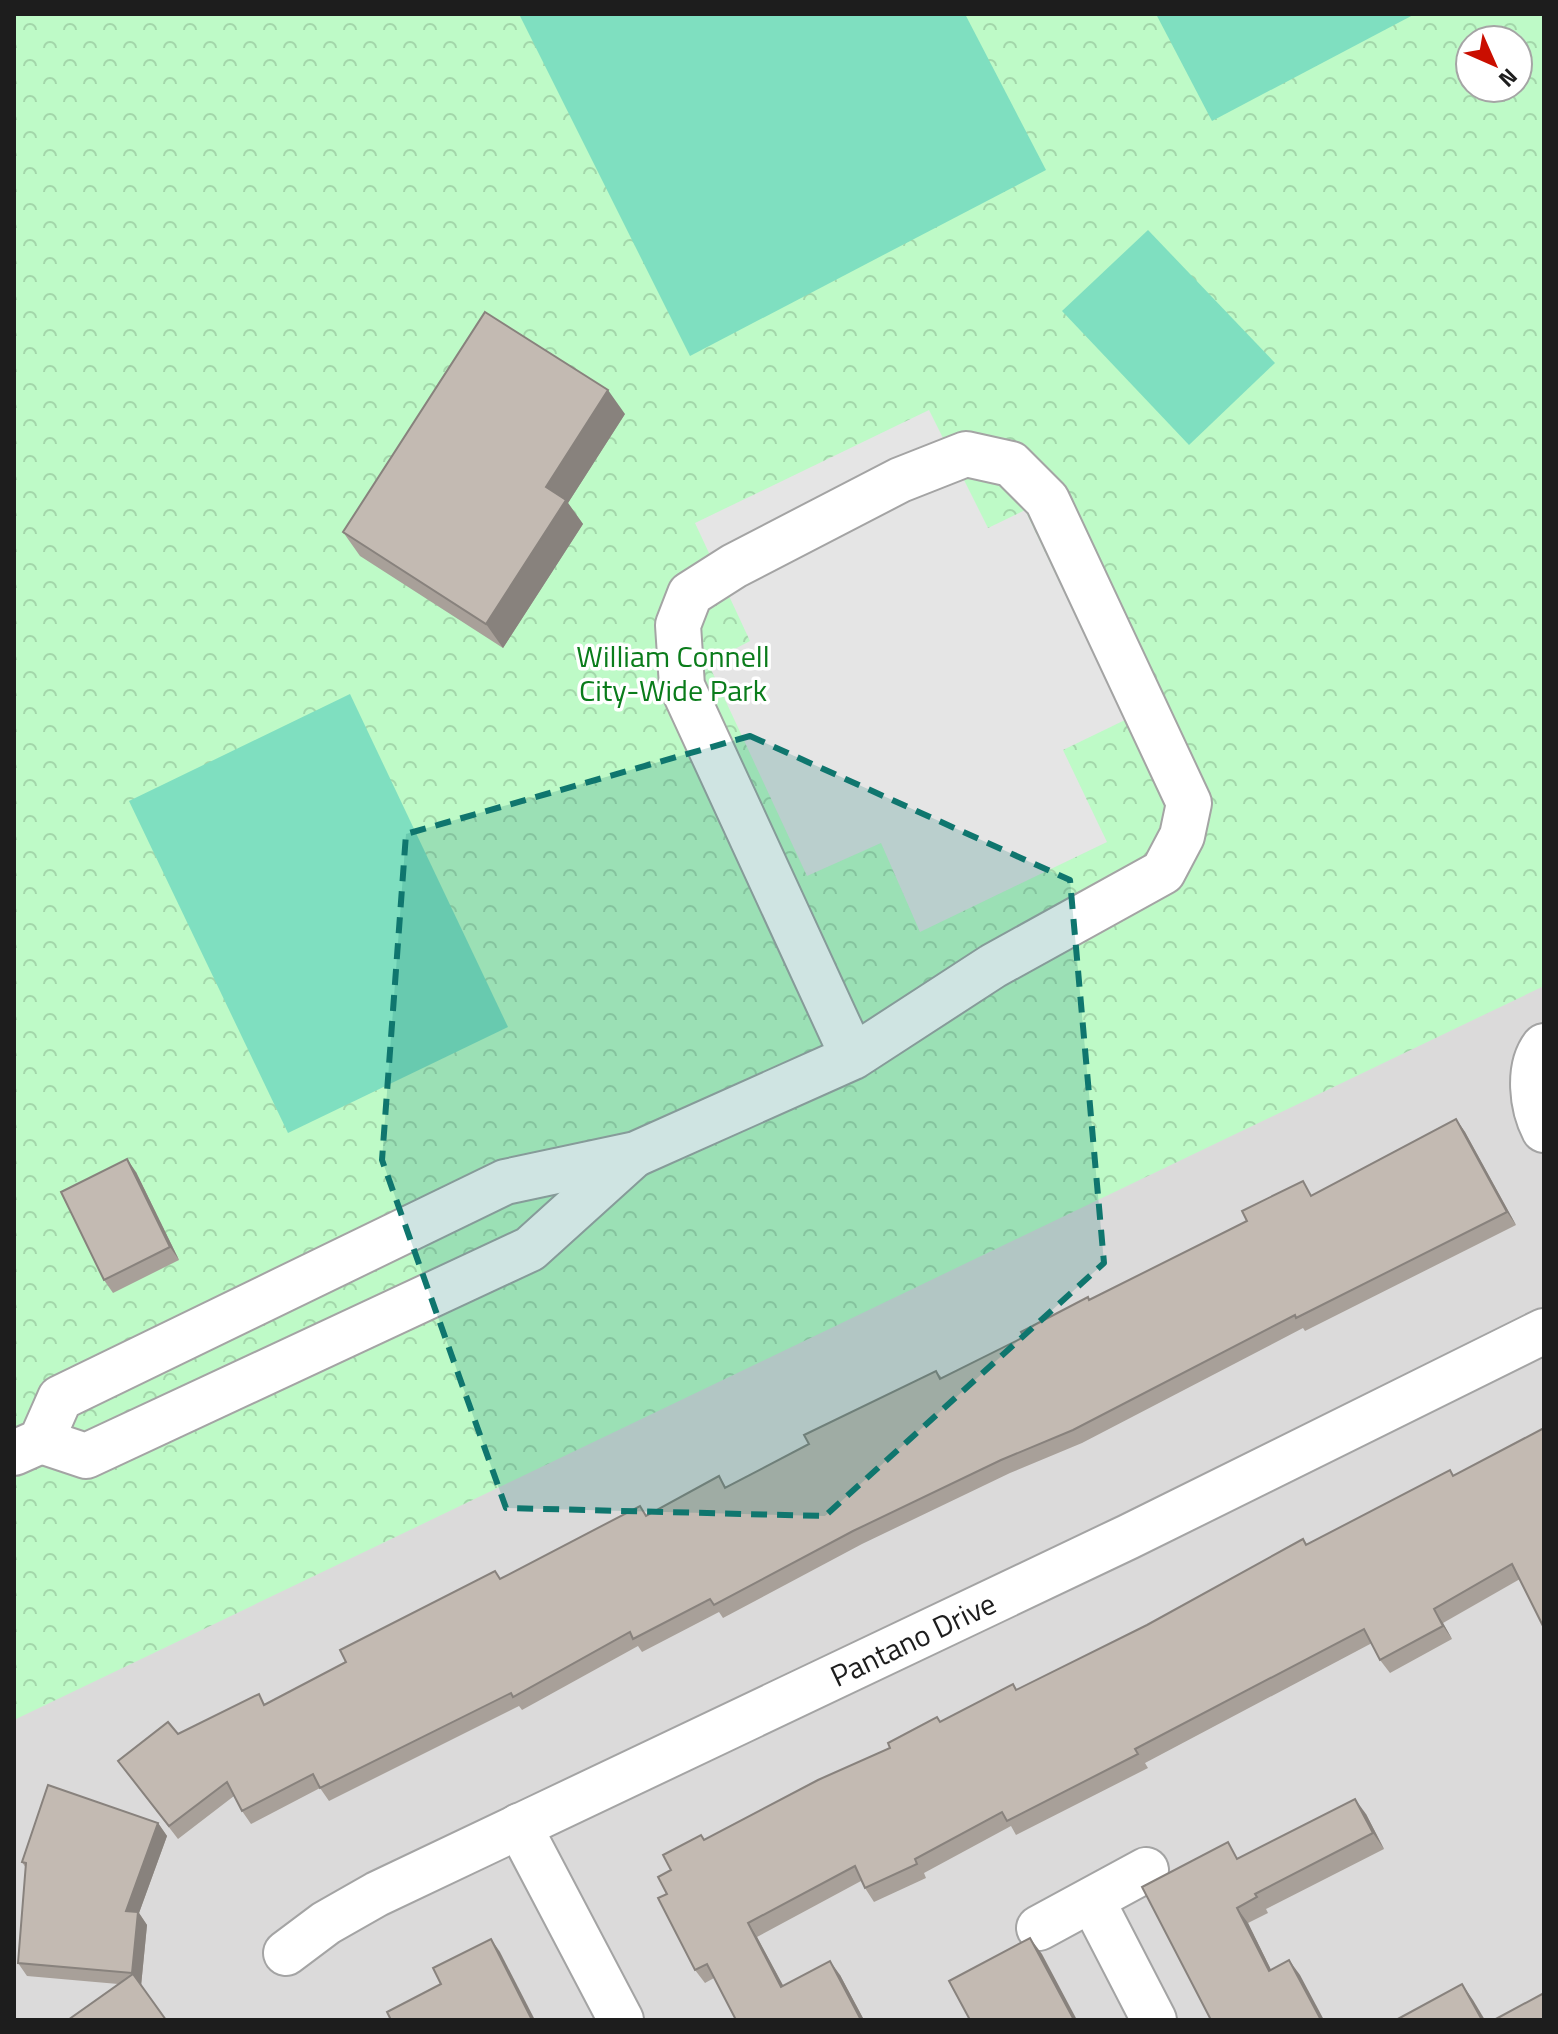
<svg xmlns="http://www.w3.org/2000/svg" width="1558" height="2034" font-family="'Titillium Web',sans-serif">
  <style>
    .residential { fill: #dbdada }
    .park { fill: url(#park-crowns); fill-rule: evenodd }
    .pitch { fill: #7fdfc0 }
    .parking { fill: #e5e5e5 }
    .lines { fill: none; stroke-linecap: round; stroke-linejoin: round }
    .minor-casing { stroke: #a4a4a4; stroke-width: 48 }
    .minor { stroke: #fff; stroke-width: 44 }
    .wall { fill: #a8a099 }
    .shaded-wall { fill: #88827d }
    .building { fill: #c3bab2; stroke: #88827d; stroke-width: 2 }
    .marked { fill: #0f766e; fill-opacity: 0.2; stroke: #0f766e; stroke-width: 6; stroke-dasharray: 16 10; stroke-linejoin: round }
    .labels { text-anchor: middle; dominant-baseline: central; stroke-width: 7; stroke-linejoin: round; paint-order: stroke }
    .park-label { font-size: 30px; fill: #0a7c1b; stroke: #fff }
    .street-label { font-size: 30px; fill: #1d1d1d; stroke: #fff }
  </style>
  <defs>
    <pattern id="park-crowns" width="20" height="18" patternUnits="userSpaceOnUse" patternTransform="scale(2)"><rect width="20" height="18" fill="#befac7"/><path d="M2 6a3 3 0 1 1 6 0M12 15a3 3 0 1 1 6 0" fill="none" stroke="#a3d6aa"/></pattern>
  </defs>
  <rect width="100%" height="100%" fill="#eeebe2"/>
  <polygon class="residential" points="1544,977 1544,2020 14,2020 14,1717"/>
  <path class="park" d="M14,14h1530v972l-1530,734zM1470,40h48v48h-48z"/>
  <g class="pitch">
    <polygon points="519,14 965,14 1046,170 690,356"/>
    <polygon points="1156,14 1415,14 1212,121"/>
    <polygon points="1148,230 1275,363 1189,445 1062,311"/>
    <polygon points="350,694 508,1027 288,1133 129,801"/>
  </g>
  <polygon class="parking" points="929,410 988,528 1025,510 1125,720 1063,750 1107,842 920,932 881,843 807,876 708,663 750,641 695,523"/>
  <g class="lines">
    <defs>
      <g id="minor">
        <path d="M1544,1046c-17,22 -12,61 0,84"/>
        <polyline points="41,1441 86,1456 530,1249 634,1155"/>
        <polyline points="14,1453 41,1441 60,1398 505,1182 636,1154 853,1057 682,686 678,625 690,594 734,566 900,480 966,454 1011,464 1047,500 1189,803 1182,836 1163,872 993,966 853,1057"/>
        <polyline points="519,1826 621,2020"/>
        <polyline points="1092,1900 1154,2020"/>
        <polyline points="1039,1928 1146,1870"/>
        <path id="s1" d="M286,1953l40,-30 51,-29 751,-357 416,-206"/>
      </g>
    </defs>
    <use href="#minor" class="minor-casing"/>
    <use href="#minor" class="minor"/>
  </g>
  <g class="wall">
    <polygon points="625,414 568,503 583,524 503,648 360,556 343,532"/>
    <polygon points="1456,1119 1465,1132 1516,1225 1305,1331 1303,1328 1082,1443 1010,1473 862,1544 723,1618 719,1612 642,1652 638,1646 522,1710 519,1706 329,1801 320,1788 251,1824 242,1811 234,1796 178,1839 118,1761 266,1704 346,1662 495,1571 501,1579 647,1515 719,1476 726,1487 809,1444 936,1371 942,1378 1024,1337 1090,1300 1312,1195"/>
    <polygon points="136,1172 179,1260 113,1293 104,1280"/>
    <polygon points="1544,1428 1520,1579 1443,1623 1452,1639 1390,1673 1380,1660 1372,1643 1145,1763 1148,1768 1016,1835 1011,1826 924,1873 926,1878 874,1902 865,1888 861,1881 757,1937 783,1986 840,1975 864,2020 736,2020 714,1978 705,1983 695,1970 667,1894 671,1870 701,1835 705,1840 890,1748 1013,1684 1017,1690 1147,1625 1303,1539 1307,1544 1453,1476"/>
    <polygon points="1366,1814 1384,1849 1266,1909 1268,1913 1248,1923 1271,1970 1300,1975 1211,2020 1239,1858"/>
    <polygon points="158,1823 167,1836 139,1913 147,1925 141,1986 27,1976 18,1963 26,1868 22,1862"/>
  </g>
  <g class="shaded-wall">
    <polygon points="608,390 625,414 568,503 583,524 503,648 486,624 546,487"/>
    <polygon points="1456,1119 1465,1132 1516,1225 1507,1212"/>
    <polygon points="127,1159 136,1172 179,1260 170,1247"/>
    <polygon points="1434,1609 1443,1623 1452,1639 1443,1626"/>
    <polygon points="1355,1799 1366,1814 1384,1849 1373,1833"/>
    <polygon points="158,1823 167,1836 139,1913 147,1925 141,1986 132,1973 126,1911"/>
    <polygon points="1237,1908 1248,1923 1279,1986 1269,1971"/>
    <polygon points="748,1923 757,1937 791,2000 781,1987"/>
    <polygon points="1030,1938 1042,1954 1077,2020 1074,2020"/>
    <polygon points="491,1939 500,1952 535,2020 532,2020"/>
    <polygon points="1289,1960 1300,1975 1324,2020 1321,2020"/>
    <polygon points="830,1961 840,1975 864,2020 861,2020"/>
    <polygon points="1462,1984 1473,2000 1485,2020 1482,2020"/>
  </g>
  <g class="building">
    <polygon points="485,312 608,390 546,487 566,500 486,624 343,532"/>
    <polygon points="1456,1119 1507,1212 1296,1318 1295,1315 1073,1430 1001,1460 853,1531 714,1605 710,1599 633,1639 630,1632 513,1697 511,1693 320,1788 313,1774 242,1811 227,1782 169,1826 118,1761 168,1722 178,1734 259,1694 264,1705 346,1662 340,1650 495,1571 500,1579 640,1506 646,1516 719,1476 725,1488 809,1444 804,1435 936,1371 940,1379 1024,1337 1021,1332 1088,1297 1089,1300 1247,1221 1242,1211 1303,1181 1311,1196"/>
    <polygon points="127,1159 170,1247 104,1280 61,1192"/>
    <polygon points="1544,1428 1544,1628 1512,1564 1434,1609 1443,1626 1380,1660 1364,1629 1135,1749 1138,1754 1007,1821 1002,1812 915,1859 917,1864 865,1888 855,1866 748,1923 781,1987 830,1961 861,2020 736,2020 707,1964 695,1970 658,1898 667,1894 658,1877 671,1870 663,1855 701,1835 704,1840 818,1780 890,1748 888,1743 937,1717 940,1722 1013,1684 1016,1690 1147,1625 1303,1539 1306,1545 1450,1470 1453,1476"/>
    <polygon points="48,1785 158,1823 126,1911 138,1912 132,1973 18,1963 26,1863 22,1862"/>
    <polygon points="1355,1799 1373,1833 1255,1894 1257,1897 1237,1908 1269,1971 1289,1960 1321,2020 1211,2020 1142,1887 1228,1842 1237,1859"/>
    <polygon points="1030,1938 1074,2020 970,2020 949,1981"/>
    <polygon points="491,1939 532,2020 391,2020 387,2012 441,1984 433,1968"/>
    <polygon points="133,1974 166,2020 68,2020"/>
    <polygon points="1462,1984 1482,2020 1396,2020"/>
    <polygon points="1544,1993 1544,2020 1494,2020"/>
  </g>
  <path class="marked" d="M750,736l320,144 34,383 -279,253 -319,-8 -124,-348 24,-326z"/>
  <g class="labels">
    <g class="park-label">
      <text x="673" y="656">William Connell<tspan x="673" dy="34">City-Wide Park</tspan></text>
    </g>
    <g class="street-label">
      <text stroke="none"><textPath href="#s1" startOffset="702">Pantano Drive</textPath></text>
    </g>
  </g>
  <rect width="1558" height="2034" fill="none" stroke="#1d1d1d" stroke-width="32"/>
  <g transform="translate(1494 64) rotate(135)"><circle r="38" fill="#ffffff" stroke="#a5a5a5" stroke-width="2"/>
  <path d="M0-6L14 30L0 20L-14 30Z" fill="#ca0e00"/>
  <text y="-12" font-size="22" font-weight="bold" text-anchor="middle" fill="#1d1d1d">N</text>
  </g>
</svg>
